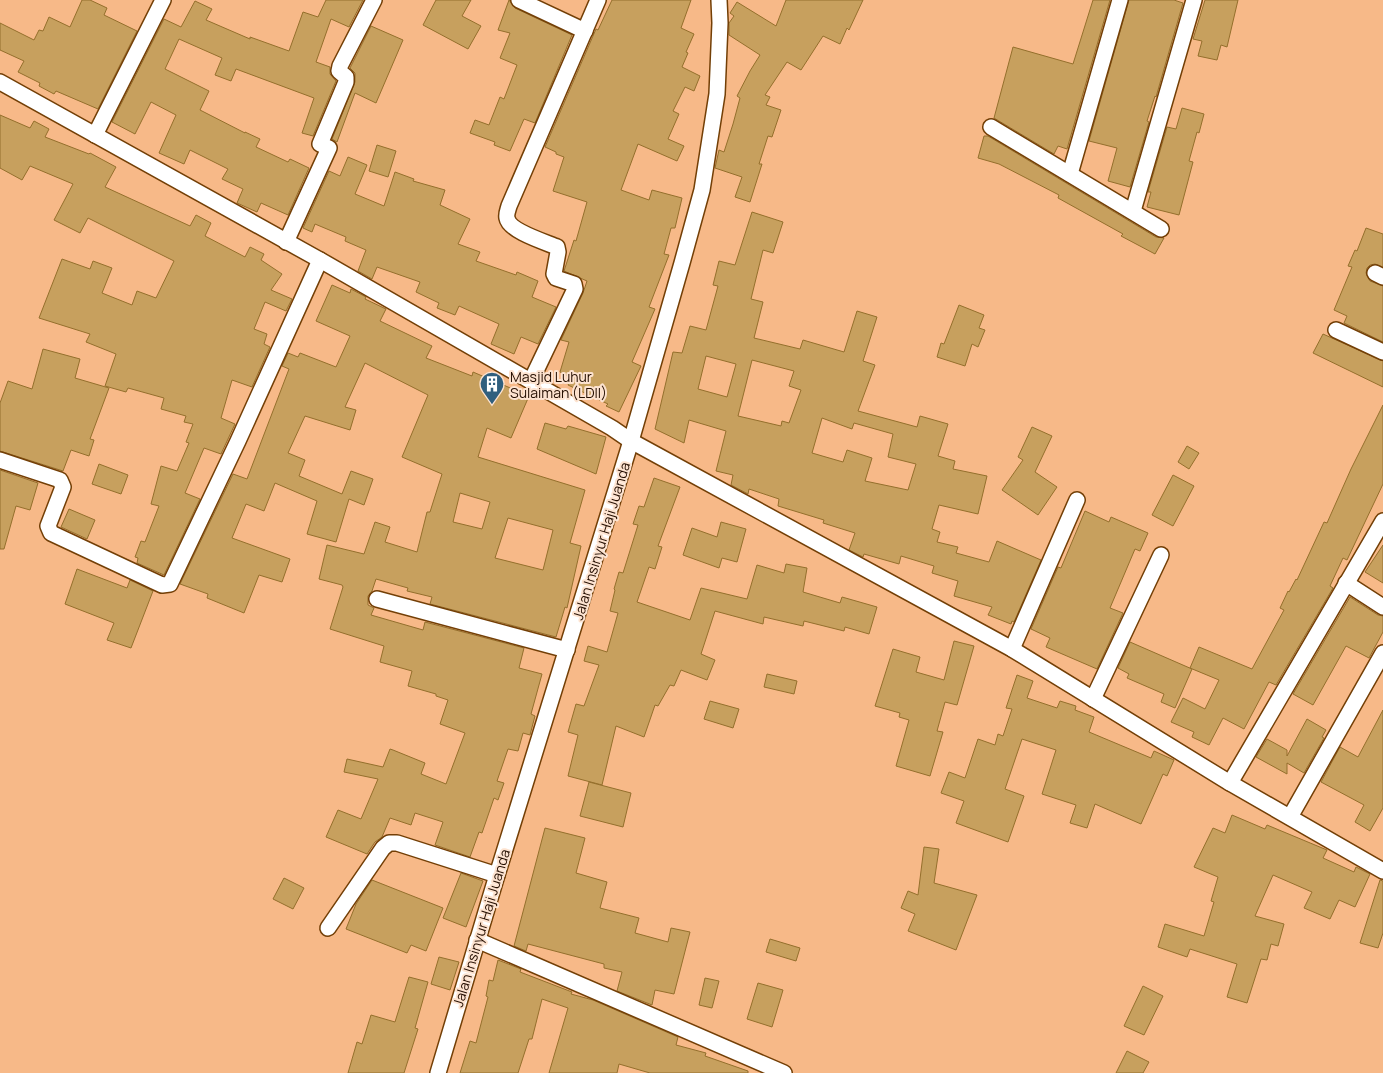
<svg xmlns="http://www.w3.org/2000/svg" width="1383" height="1073" font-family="Manrope,sans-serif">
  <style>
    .building { fill: #c7a05e; stroke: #946f2c; fill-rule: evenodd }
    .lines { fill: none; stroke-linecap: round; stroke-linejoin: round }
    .street-casing { stroke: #733f06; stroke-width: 18 }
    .street { stroke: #fff; stroke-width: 15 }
    .labels { text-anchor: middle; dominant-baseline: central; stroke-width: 4; stroke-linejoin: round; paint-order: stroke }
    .poi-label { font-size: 14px; fill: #240e00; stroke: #fde3d0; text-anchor: start }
    .street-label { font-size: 14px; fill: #240e00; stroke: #fde3d0 }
  </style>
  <rect width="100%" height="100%" fill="#f7b988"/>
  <g class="building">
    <polygon points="82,0 90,0 107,8 104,15 137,31 98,109 56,91 54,94 39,86 40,83 18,72 24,61 0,50 0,23 34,40 39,30 43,31 49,17 70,27"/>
    <polygon points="326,0 363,0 349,27 331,19 316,62 330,67 330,74 336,81 313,136 302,133 314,98 236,69 231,81 215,75 222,58 179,39 165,69 209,91 200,110 245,133 245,132 260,139 256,147 288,162 290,159 309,168 288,215 261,203 257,212 237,203 243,189 222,179 228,169 190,150 184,164 159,153 176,115 151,102 135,134 112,122 164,19 181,27 195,1 212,9 206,20 250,39 250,37 289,51 303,12 318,17"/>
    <polygon points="436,0 471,0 462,16 481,26 468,49 423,25"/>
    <polygon points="509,0 515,8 572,35 535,123 524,119 510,151 494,145 495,142 470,133 475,120 489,125 500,97 504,99 517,65 500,58 510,33 498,30"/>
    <polygon points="612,0 691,0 681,28 694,34 686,52 688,53 682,67 700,76 694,91 685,87 673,111 679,114 668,139 684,146 677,161 638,144 621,190 649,200 652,190 682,198 675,228 671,228 664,254 669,255 649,307 655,309 632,362 641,366 619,412 606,406 608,404 568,385 572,378 560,372 569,342 561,340 583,293 587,281 564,271 574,240 576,241 587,202 553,191 564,157 556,154 556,152 545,147 596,29 598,30"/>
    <polygon points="786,0 863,0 849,30 847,28 840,44 823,36 801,70 787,62 765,95 770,97 766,105 781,110 772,137 768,136 759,164 762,164 750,202 735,197 742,177 715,168 719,150 724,152 733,124 740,98 737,96 750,71 760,55 729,35 729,23 734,16 730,13 737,2 776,26"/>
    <polygon points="1093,0 1110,0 1067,149 1058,146 1054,154 994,118 1013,47 1073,64"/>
    <polygon points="1129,0 1174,0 1183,3 1156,97 1155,96 1147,121 1149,122 1130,187 1108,181 1117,148 1089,141"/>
    <polygon points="1205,0 1238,0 1227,47 1221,45 1217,60 1198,56 1202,41 1193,39"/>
    <polygon points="371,26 403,40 376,103 355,93 337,142 332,139 355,82 355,73 350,68"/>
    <polygon points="1182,108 1204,114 1199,133 1197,132 1189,161 1193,162 1179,215 1147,207 1151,192 1148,192 1167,127 1176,129"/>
    <polygon points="0,115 30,128 34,121 49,129 45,137 89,154 90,153 116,167 105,187 190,226 196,215 211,223 205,236 245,257 250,247 264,254 261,260 282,274 271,290 292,299 286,311 265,302 254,329 267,334 264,344 270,347 252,387 232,380 221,418 235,424 221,454 204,448 185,493 200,499 164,575 137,563 138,558 135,557 141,541 145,542 159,506 151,504 161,466 177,471 189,443 186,442 193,424 184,422 186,416 161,409 164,398 128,388 126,392 105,386 116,354 86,342 90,334 39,318 62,259 90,269 93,261 112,268 102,293 132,305 137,291 156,298 174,261 88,218 80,233 54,220 73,184 30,166 22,180 0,168"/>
    <polygon points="984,136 988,136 1156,237 1164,238 1155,254 1121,236 1123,234 1058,198 1059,195 999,164 978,158"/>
    <polygon points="377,145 396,151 388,177 369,171"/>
    <polygon points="348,157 367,165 355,194 384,206 395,172 414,179 413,181 445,190 440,205 470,219 458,244 480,252 476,261 516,275 517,272 538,281 532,297 556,307 538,344 521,337 514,354 491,344 499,324 459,306 455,315 437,308 439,303 416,292 420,282 377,267 372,279 358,271 366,250 345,241 346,237 315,224 312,232 303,228 329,171 340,176"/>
    <path d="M752,212l31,10 -10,31 -10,-3 -12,49 12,3 -9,36 46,11 3,-9 41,12 13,-41 20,6 -14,44 12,4 -17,46 59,16 3,-11 28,8 -10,32 17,5 -2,8 34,7 -9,38 -39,-9 -7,24 8,3 -3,10 21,5 -2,6 33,9 8,-21 44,19 -27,62 -2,-1 -1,3 -23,-9 4,-8 -38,-11 4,-15 -26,-8 2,-7 -33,-10 -2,8 -35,-10 -1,3 -14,-7 6,-17 -32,-10 1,-3 -46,-14 1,-7 -30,-10 -1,5 -17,-9 2,-10 -17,-4 10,-40 -37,-11 -5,23 -29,-14 18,-77 9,1 8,-27 16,4 12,-44 -5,-1 6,-24 16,4zM706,356l30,8 -9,33 -29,-8zM752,360l42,11 -5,15 12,4 -12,33 -7,-2 -1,5 -43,-10zM822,418l30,11 2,-6 39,11 -5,23 28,7 -8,26 -43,-9 7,-23 -25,-8 -4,12 -31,-9z"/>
    <polygon points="1366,228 1383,234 1383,267 1375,264 1370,265 1367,268 1366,273 1370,281 1383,286 1383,342 1344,323 1347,316 1334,310 1352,267 1348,266 1355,250 1357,251"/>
    <path d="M332,285l18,8 1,-4 15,8 -1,2 21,10 -6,12 52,25 -6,12 46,18 1,-4 56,24 -18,42 -24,-10 -9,29 107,33 -15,53 11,3 -14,62 -2,-1 -9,30 -126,-33 2,-7 -25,-6 1,-3 -32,-9 -4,12 -4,5v9l6,3 -3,7 52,15 2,-8 99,26 -5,20 23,6 -11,40 4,2 -5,19 -7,-2 -5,18 -10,-2 -11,32 7,2 -6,17 -4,-2 -12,35 -3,-1 -9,25 -35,-12 8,-23 -28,-9 -4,12 -21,-7 -8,19 -7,5 -8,12 -41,-17 12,-27 23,9 17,-40 -34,-7 3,-13 36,8 7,-18 3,1 32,13 -4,11 25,10 19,-51 -25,-9 8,-24 -12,-4v-2l-28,-8 4,-15 -32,-9 4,-16 -54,-17 13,-42 -1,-2 -23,-6 8,-34 37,9 11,-32 15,5 -5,15 32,10 10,-40h3l12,-38 -40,-17 26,-62 -63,-32 -20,44 11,3 -6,20 -45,-14 -17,37 17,7 -6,16 43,18 9,-23 22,8 -9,26 -15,-6 -13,43 -29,-8 10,-33 -42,-18 -11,28 -18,-7 -14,34 58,21 -8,23 -23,-7 -15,38 -37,-15 1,-4 -28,-10 53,-110 14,5 42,-110 -7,-3 6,-13 10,4 2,-4 36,14 14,-31 -34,-15zM460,493l30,9 -8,27 -29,-7zM508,518l45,12 -10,40 -48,-12z"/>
    <polygon points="959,305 984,315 979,328 985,330 978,347 972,344 965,366 937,357 941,343 944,344"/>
    <polygon points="1323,334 1383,361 1383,387 1313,353"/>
    <polygon points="43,349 80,359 75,378 109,388 90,439 94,440 89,456 71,450 63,471 0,451 0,403 8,381 32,389"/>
    <polygon points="1383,405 1383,484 1347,560 1343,558 1330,586 1333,588 1276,685 1269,682 1244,729 1223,718 1209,745 1192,737 1194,732 1171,722 1183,698 1205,709 1219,680 1190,668 1199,647 1252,669 1284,610 1280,608 1288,591 1289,592 1296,579 1297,580 1324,522 1327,523 1351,469"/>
    <polygon points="545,423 566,429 568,426 606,437 596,474 537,449"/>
    <polygon points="1032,427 1052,436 1035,472 1057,487 1038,515 1002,490 1023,460 1018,457"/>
    <polygon points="1187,446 1199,453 1189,469 1178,462"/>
    <polygon points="99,464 128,475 121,494 92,484"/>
    <polygon points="0,470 38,483 30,510 16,506 4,549 0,549"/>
    <polygon points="1173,475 1194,486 1173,526 1152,515"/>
    <polygon points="654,478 680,487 658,546 662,547 655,569 649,567 637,602 690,620 701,588 747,599 757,565 784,573 786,564 807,568 803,592 840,603 842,597 877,607 869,634 845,627 844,631 804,621 803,626 764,617 763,624 715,611 701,654 715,660 707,680 681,670 674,686 670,685 658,706 655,705 644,737 616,726 602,785 568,776 578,735 568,732 576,704 584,706 599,665 584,661 588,646 607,652 618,613 610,611 615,590 614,589 619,572 623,573 638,525 633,524 639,506 644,507"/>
    <polygon points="69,509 95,520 87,539 61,527"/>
    <polygon points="1085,511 1109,522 1111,517 1148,533 1140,551 1135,549 1110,608 1123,613 1097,669 1046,647 1050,638 1031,629 1058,567 1061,568"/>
    <polygon points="721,522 746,529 737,562 722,558 719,568 683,555 692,528 717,537"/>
    <polygon points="1383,545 1383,583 1365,572"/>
    <polygon points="77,569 127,588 130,580 153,591 131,648 107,640 114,623 65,604"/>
    <polygon points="1350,597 1378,615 1383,616 1383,632 1369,658 1346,646 1313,705 1293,694"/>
    <polygon points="954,641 974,646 957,705 945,702 937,731 943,732 930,776 896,766 909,720 899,717 900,713 875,706 893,649 920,657 916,672 944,680"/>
    <polygon points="1130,642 1192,669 1175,708 1161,702 1164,694 1127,678 1129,674 1118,668"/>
    <polygon points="767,674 797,681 794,694 764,687"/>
    <polygon points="1017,675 1033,681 1027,698 1057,708 1060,701 1076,706 1075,710 1094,717 1089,732 1151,758 1154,751 1174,760 1167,776 1163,774 1141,824 1095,804 1087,828 1070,823 1076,805 1042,794 1056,750 1022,739 1005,789 1024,796 1008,842 956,823 964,801 941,793 949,772 965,778 978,739 995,745 998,734 1003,736 1012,709 1006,708"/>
    <polygon points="710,701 739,709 733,728 704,719"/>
    <polygon points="1383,710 1383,808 1370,831 1355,822 1364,805 1321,782 1340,747 1358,757"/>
    <polygon points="1307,719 1326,730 1322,737 1324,738 1304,773 1287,763 1287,774 1256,757 1267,739 1287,750 1287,756"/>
    <polygon points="589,782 631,793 623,827 580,816"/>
    <polygon points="1232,815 1265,829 1267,825 1327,850 1323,858 1354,872 1356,867 1370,874 1355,907 1339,900 1330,919 1304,908 1312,892 1273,875 1255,916 1284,924 1278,946 1271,944 1267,960 1261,959 1247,1003 1227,997 1237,964 1190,949 1187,957 1158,947 1165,924 1204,936 1214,902 1211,901 1218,877 1194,867 1213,828 1225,833"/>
    <polygon points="545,828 585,838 576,873 607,882 600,908 639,918 635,933 668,942 671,928 690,932 674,994 655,990 652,1005 617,991 622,972 604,968 604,964 528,944 526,951 514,946"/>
    <polygon points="924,847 939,849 934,883 977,895 956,950 908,931 915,914 901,908 908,891 918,895"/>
    <polygon points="461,873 483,881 466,927 443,918"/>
    <polygon points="284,878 304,888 293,909 273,899"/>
    <polygon points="372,880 443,908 426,951 411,945 407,953 346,929 356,904"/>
    <polygon points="1380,880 1383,881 1383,933 1378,948 1360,943"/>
    <polygon points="770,939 800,948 796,961 766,952"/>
    <polygon points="439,957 459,962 450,990 431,984"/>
    <polygon points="498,960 521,969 520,972 572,992 571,994 593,1000 678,1037 676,1045 706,1053 705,1056 748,1071 748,1073 650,1073 619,1064 617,1073 549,1073 568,1008 542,999 532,1039 529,1039 518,1073 460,1073 470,1041 476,1043 488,997 486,996 489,980 493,981"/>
    <polygon points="409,977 428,982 415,1028 418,1029 404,1073 348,1073 357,1042 362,1044 371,1015 395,1022"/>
    <polygon points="705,978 719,981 712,1008 699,1005"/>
    <polygon points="758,983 783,990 772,1027 747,1019"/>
    <polygon points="1143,986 1163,996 1144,1035 1124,1026"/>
    <polygon points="1127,1051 1149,1062 1143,1073 1116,1073"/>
  </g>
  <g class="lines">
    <defs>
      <g id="street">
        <polyline points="519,0 585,31"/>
        <polyline points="0,82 320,260 612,428 631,441 1012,649 1230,783 1383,871"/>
        <polyline points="991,127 1161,229"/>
        <polyline points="95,135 163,0"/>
        <polyline points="1070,174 1120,0"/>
        <polyline points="1133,211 1194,0"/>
        <polyline points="286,242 329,148 320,144 346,82 346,77 339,71 340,66 374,0"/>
        <polyline points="1375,273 1383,277"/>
        <polyline points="1336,330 1383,352"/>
        <path d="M531,381l44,-92 -1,-5 -18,-6 -2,-4 4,-22 -1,-5c-12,-5 -48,-16 -50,-29 -1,-4 1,-8 2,-12l89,-206"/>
        <polyline points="0,460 60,480 63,487 48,526 51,533 162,585 170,584 238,441 320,260"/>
        <polyline points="1346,583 1383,607"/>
        <polyline points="377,599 567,650"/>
        <polyline points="1012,649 1077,500"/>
        <polyline points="1093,699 1161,555"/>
        <polyline points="1230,783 1383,521"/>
        <polyline points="1290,817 1383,653"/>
        <polyline points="328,928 383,848 389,843 397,843 497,875"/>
        <polyline points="477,940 784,1073"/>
        <polyline points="438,1073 497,875 631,441 682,263 702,190 717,94 720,23 719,0"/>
      </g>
    </defs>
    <use href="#street" class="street-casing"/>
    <use href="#street" class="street"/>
  </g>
  <defs>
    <symbol id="building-pin" viewBox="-11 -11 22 30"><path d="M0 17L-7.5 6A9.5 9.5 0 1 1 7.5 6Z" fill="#305f7e" stroke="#fde3d0"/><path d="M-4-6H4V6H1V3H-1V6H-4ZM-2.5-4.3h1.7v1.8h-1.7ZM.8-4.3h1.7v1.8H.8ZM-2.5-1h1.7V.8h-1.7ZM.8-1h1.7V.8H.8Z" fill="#fff"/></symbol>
  </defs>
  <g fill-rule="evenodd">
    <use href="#building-pin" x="478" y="370" width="28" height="38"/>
  </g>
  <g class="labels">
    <g class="poi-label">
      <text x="510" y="376">Masjid Luhur<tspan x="510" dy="16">Sulaiman (LDII)</tspan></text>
    </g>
    <g class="street-label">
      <text transform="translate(601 541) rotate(-73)">Jalan Insinyur Haji Juanda</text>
      <text transform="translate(481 928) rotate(-73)">Jalan Insinyur Haji Juanda</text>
    </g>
  </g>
</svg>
